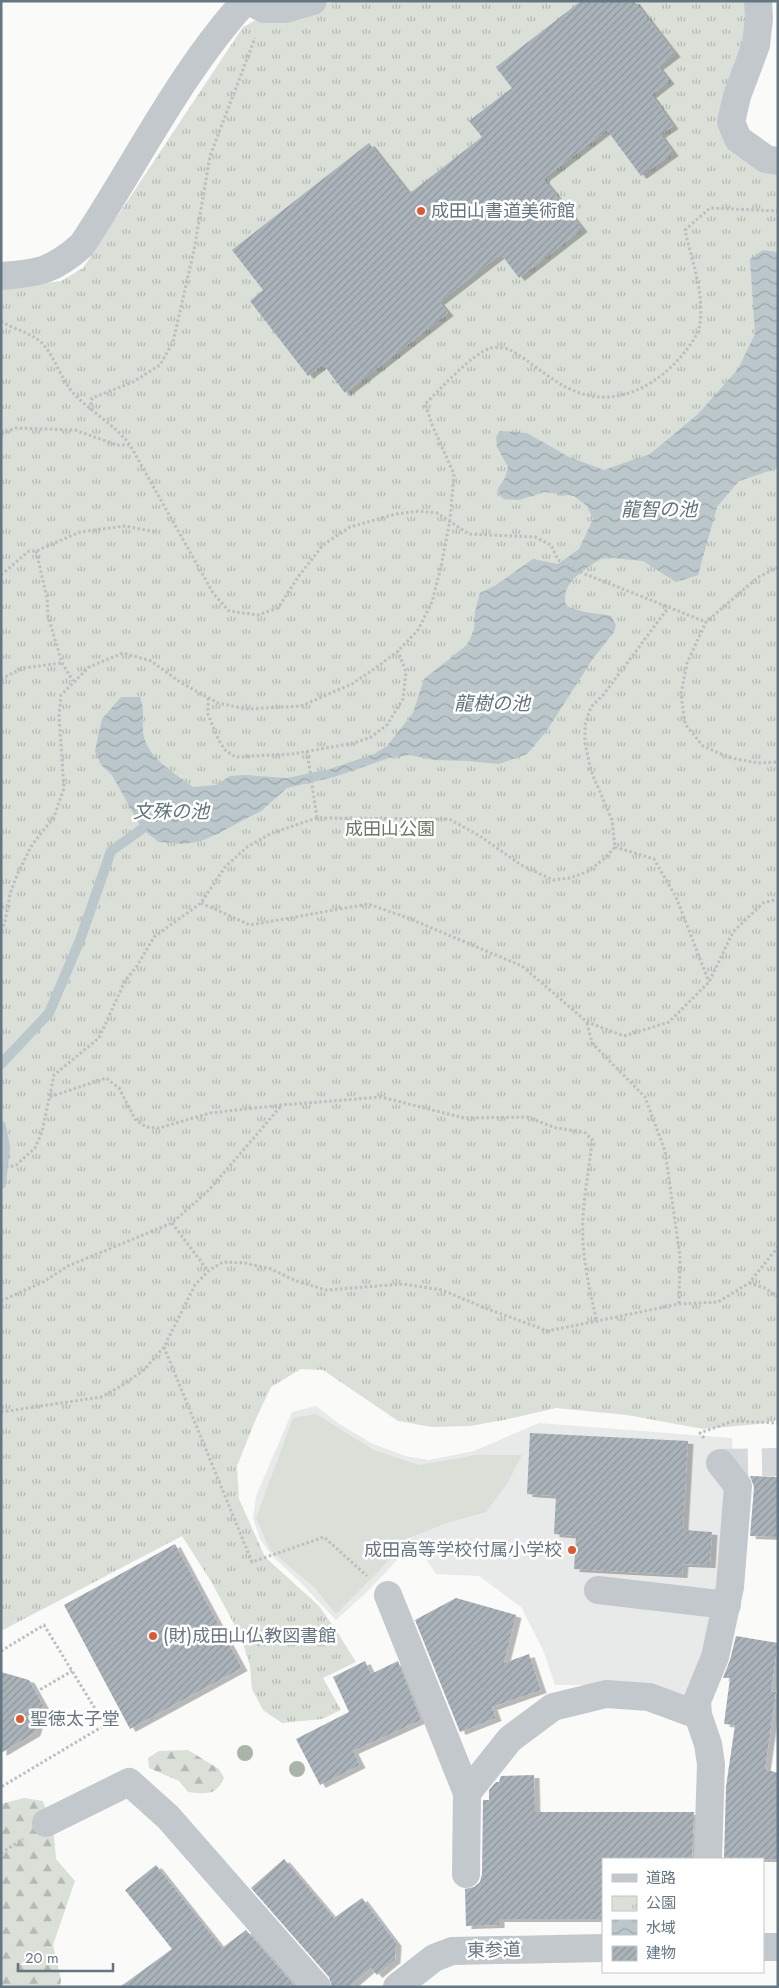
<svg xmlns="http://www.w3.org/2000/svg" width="779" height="1988" font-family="Jost,'Noto Sans JP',sans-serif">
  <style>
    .built { fill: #e8e9e9 }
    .forest { fill: url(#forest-firs) }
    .park { fill: url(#park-tufts) }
    .garden { fill: #dadfd7 }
    .water { fill: url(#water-waves) }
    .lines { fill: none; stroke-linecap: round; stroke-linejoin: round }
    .stream { stroke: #bbc7cb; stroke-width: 10 }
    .building { fill: url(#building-hatch); filter: url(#shadow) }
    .minor-tunnel { stroke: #d5d9db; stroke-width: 28; stroke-dasharray: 28 14; stroke-linecap: butt }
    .path { stroke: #bbbfc2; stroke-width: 3; stroke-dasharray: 2.5 2.5; stroke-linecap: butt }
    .minor { stroke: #c3c8cc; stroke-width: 28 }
    .tree { fill: #aab4a7 }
    .poi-dot { fill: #e4572e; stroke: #fff; stroke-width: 2 }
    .labels { text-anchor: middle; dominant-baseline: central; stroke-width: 5; stroke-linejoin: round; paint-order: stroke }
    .poi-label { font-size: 18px; fill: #657683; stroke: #fff; text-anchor: start }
    .park-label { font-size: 18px; fill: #687a64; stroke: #fff }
    .street-label { font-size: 18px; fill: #657683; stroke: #fff }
    .water-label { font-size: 19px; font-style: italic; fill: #60757c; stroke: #fff }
  </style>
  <defs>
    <pattern id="forest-firs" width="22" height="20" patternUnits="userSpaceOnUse" patternTransform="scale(1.25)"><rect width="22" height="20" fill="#dadfd7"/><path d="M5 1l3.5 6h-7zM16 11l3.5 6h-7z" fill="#b4b9b4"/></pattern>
    <pattern id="park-tufts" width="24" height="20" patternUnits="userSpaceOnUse" patternTransform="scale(1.25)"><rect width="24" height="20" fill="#dadfd7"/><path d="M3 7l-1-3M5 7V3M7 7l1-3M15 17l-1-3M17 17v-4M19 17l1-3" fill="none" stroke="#b4b9b4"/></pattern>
    <pattern id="water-waves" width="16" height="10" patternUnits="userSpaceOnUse" patternTransform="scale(1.25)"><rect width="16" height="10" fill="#bbc7cb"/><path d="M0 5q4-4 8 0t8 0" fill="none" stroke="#9ca6aa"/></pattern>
    <pattern id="building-hatch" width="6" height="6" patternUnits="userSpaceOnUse" patternTransform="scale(1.25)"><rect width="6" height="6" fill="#aab3b9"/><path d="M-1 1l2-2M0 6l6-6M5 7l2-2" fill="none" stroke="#8e969c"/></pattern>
    <filter id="shadow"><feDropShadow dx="5.5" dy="3" stdDeviation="0" flood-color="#0004"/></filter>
  </defs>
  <rect width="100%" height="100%" fill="#fafaf8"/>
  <polygon class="built" points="316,1406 338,1423 371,1443 405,1456 429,1460 474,1451 539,1423 732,1438 733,1468 720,1577 694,1684 683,1698 633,1685 555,1685 543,1650 521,1607 479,1576 436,1574 416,1544 401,1556 369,1590 336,1620 300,1582 272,1556 260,1539 253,1518 256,1496 292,1412"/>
  <g class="forest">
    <path d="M188,1750l31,19 5,9c-8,18 -18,16 -36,14l-9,-11 -30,-13 -1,-10 11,-7z"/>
    <polygon points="24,1798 43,1801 54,1836 56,1859 75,1881 53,1945 61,1980 60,1987 1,1987 1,1804"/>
  </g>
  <polygon class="park" points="338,1 750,1 752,16 723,116 778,171 778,1420 758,1424 703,1429 627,1415 556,1408 504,1420 470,1426 432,1427 398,1421 323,1370 301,1369 271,1387 255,1421 237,1466 239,1499 265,1557 319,1606 336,1630 356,1662 323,1678 341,1710 322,1719 282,1723 263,1710 252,1689 250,1666 241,1637 212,1583 182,1536 1,1631 1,289 61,281 83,268 243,27 258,19"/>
  <polygon class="garden" points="316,1414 374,1450 419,1465 476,1455 522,1455 507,1484 486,1512 450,1522 406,1539 377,1573 336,1614 314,1587 270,1550 256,1518 293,1418"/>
  <path class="water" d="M763,250l15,2v216l-39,13 -22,26 -19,68 -22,7 -33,-21 -39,-4c-14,9 -39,22 -39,40 0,5 0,8 4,10 13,6 29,6 42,9l5,9 -2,7 -22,28 -46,72 -19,22 -28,10 -31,-3 -34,-1 -24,-5 -21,3 -55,19 -47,11 -26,23 -44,23 -16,7 -17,3 -25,-2 -17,-13 -30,-54 -11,-10 -6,-14 7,-32 19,-22h19c5,15 2,21 3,35 3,25 31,41 50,55l23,-2 14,-9 15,-1 42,3 43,-9 44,-15 13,-8 26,-33 11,-34 44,-35 6,-15 1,-17 5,-19 16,-8 37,-26 25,5 21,-15 14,-30 -6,-13 -13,-10 -30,-4 -25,8 -16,-1 -6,-9 8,-12 3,-11 -11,-20 -1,-10 4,-6 27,2 42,24 35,13 46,-16 48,-40 40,-45 17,-35 -5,-75z"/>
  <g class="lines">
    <g class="stream">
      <polyline points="1,1064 49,1013 80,940 111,851 142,829"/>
      <polyline points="1,1126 5,1147 1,1184"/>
    </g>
  </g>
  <g class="building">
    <polygon points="581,1 634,1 675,54 658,67 669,81 651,95 673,126 660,135 673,153 641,176 607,130 543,179 582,229 519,278 501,254 439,302 448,313 345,393 323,364 308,376 250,301 263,290 232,250 369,143 409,194 482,137 469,121 512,88 496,67"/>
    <polygon points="530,1433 688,1441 683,1527 684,1530 712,1532 710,1565 683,1564 682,1575 574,1569 576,1536 554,1534 556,1496 527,1494"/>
    <polygon points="750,1476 778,1477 778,1537 750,1536 754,1487"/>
    <polygon points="175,1544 242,1668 130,1729 64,1605"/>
    <polygon points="456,1598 516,1615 504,1663 529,1654 541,1690 492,1707 496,1718 460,1732 415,1620"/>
    <polygon points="736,1636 778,1643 771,1691 776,1692 765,1769 778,1773 778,1859 724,1859 726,1787 735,1725 724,1724 730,1678 723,1678 730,1660"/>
    <polygon points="365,1661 371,1674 398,1661 421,1720 353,1751 360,1765 320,1785 296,1739 349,1712 333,1677"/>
    <polygon points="1,1672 29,1680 43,1705 35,1733 1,1753"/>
    <polygon points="534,1775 535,1812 694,1812 692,1859 603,1859 603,1919 499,1919 499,1925 466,1926 465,1889 474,1887 480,1882 482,1874 483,1800 489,1800 489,1790 496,1782 499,1782 501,1776"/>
    <polygon points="284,1859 334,1918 362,1898 396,1943 395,1960 377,1975 371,1968 349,1987 332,1987 329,1977 251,1888"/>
    <polygon points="156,1865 222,1948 246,1930 296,1987 120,1987 172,1949 125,1890"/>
  </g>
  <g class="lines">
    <polyline class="minor-tunnel" points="720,1463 778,1462"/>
    <g class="path">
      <path d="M1,321c13,9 29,11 41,22 14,15 19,38 34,53 17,17 39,29 54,49l83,148 16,18 29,4 20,-7 20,-31 25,-32 27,-18 46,-13 23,-3 18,2 32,21 66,3 16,8 7,15 27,14 121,48"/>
      <polyline points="90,410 92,398 133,382 160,365 173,342 194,250 210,156 255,38"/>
      <polyline points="1,434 15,428 75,430 117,445 129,445"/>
      <polyline points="36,551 47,598 48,616 62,663 73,681"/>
      <polyline points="778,567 757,578 706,622 687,663 681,694 685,724 703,746 731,758 758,763 778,762"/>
      <polyline points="1,575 29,551 36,551 80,532 125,526 156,532"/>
      <polyline points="1,679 23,668 62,663"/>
      <polyline points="208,698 208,714 218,739 225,750 235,757 292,754 354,743 371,737 387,725 403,699 406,672 398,651"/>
      <polyline points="307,751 317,818"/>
      <polyline points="615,847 654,859 676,897 709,982"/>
      <polyline points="201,903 250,925 368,904 408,918 522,966 587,1022 624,1036 669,1022 709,982 733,932 763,903 778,899"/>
      <path d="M1,931l4,-9 5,-28 7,-19 15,-30 22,-28 10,-29 -5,-72 2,-21 28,-28 34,-14 28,8 29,21 38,21 28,6 55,-3 51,-22 22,-15 24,-18 20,-21 14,-28 9,-35 9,-47 4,-46 -21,-47 -8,-23c16,-15 46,-50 66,-56 5,-1 15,0 19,2 23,12 42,33 67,42 41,16 82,-8 107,-39 6,-8 15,-19 16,-29 4,-33 -8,-62 -15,-94l25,-22 68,3"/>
      <polyline points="587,1023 592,1043 645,1097 665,1151 680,1256 679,1304"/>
      <path d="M50,1097l56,-19 13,10 16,31 11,8 13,1 51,-15 72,-8 99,-8 83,21 63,-1 29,11 28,4 8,7c-2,27 -8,53 -9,80 -2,35 6,69 14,103"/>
      <polyline points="1,1167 9,1167 16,1165 35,1148 42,1132 54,1075 99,1038 125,981 137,966 154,937 201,903 225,867 247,847 272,833 317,818 449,819 480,836 521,865 553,880 569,878 587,872 605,858 615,847 612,820 591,771 585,743 585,725 591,707 604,694 668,608"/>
      <polyline points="172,1223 208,1271"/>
      <polyline points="749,1283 765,1288 778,1297"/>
      <polyline points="1,1301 43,1282 68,1266 172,1223 209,1190 282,1105"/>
      <polyline points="164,1347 252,1562 324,1537 367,1576"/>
      <polyline points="1,1412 101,1397 118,1388 144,1370 164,1347 195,1285 208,1271 223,1262 245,1263 271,1269 296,1281 326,1290 403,1284 442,1290 485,1308 548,1331 679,1304 718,1302 749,1283 778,1247"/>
      <polyline points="704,1438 700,1433 733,1421 778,1423"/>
      <polyline points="1,1651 44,1625 105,1725 1,1787"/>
      <polyline points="36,1692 72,1671"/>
      <polyline points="1,1853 23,1839"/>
    </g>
    <g class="minor">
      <polyline points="249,1 264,9 285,9 313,1"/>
      <polyline points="758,1 759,18 756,45 737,96 731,122 738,139 766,159 778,161"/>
      <path d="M1,276c38,-3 52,-5 81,-31 54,-81 97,-171 163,-244"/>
      <polyline points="598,1590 727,1605"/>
      <polyline points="388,1595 467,1793"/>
      <polyline points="698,1715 697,1701 715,1657 730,1587 738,1486 720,1463"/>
      <polyline points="46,1823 129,1782 168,1817 317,1987"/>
      <polyline points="466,1874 467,1793 510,1739 553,1707 606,1694 649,1697 698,1715 708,1744 711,1764 708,1859"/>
      <polyline points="763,1947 778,1947"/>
      <polyline points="397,1987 434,1958 452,1951 603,1948"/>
    </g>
  </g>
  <g class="tree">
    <circle cx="245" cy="1753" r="8"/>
    <circle cx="297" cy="1769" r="8"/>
  </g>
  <g class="poi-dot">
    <circle cx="421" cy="211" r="5"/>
    <circle cx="572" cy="1550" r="5"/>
    <circle cx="153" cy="1636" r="5"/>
    <circle cx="20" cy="1719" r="5"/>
  </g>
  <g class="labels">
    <g class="poi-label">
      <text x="431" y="211">成田山書道美術館</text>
      <text x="562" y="1550" text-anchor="end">成田高等学校付属小学校</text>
      <text x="163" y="1636">(財)成田山仏教図書館</text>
      <text x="30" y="1719">聖徳太子堂</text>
    </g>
    <g class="park-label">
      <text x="390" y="829">成田山公園</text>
    </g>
    <g class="street-label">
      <text transform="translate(494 1950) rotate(-1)">東参道</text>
    </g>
    <g class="water-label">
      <text x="659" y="509">龍智の池</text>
      <text x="492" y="703">龍樹の池</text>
      <text x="171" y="811">文殊の池</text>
    </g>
  </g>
  <rect width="779" height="1988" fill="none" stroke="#657683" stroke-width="5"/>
  <rect x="602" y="1858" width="162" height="115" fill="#ffffff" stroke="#c1c8cd"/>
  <rect x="612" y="1874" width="25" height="8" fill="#c3c8cc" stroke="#c1c8cd"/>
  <text x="646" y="1883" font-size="15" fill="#657683">道路</text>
  <rect x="612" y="1896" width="25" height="15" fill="url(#park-tufts)" stroke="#c1c8cd"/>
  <text x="646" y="1908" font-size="15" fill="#657683">公園</text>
  <rect x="612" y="1920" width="25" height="15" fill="url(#water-waves)" stroke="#c1c8cd"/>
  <text x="646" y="1933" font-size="15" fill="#657683">水域</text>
  <rect x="612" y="1946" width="25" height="15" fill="url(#building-hatch)" stroke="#c1c8cd"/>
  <text x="646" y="1958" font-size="15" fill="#657683">建物</text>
  <path d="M18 1963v8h95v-8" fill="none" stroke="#657683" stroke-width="2.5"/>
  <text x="25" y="1963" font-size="15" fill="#657683" stroke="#ffffff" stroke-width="4" paint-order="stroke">20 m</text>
</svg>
